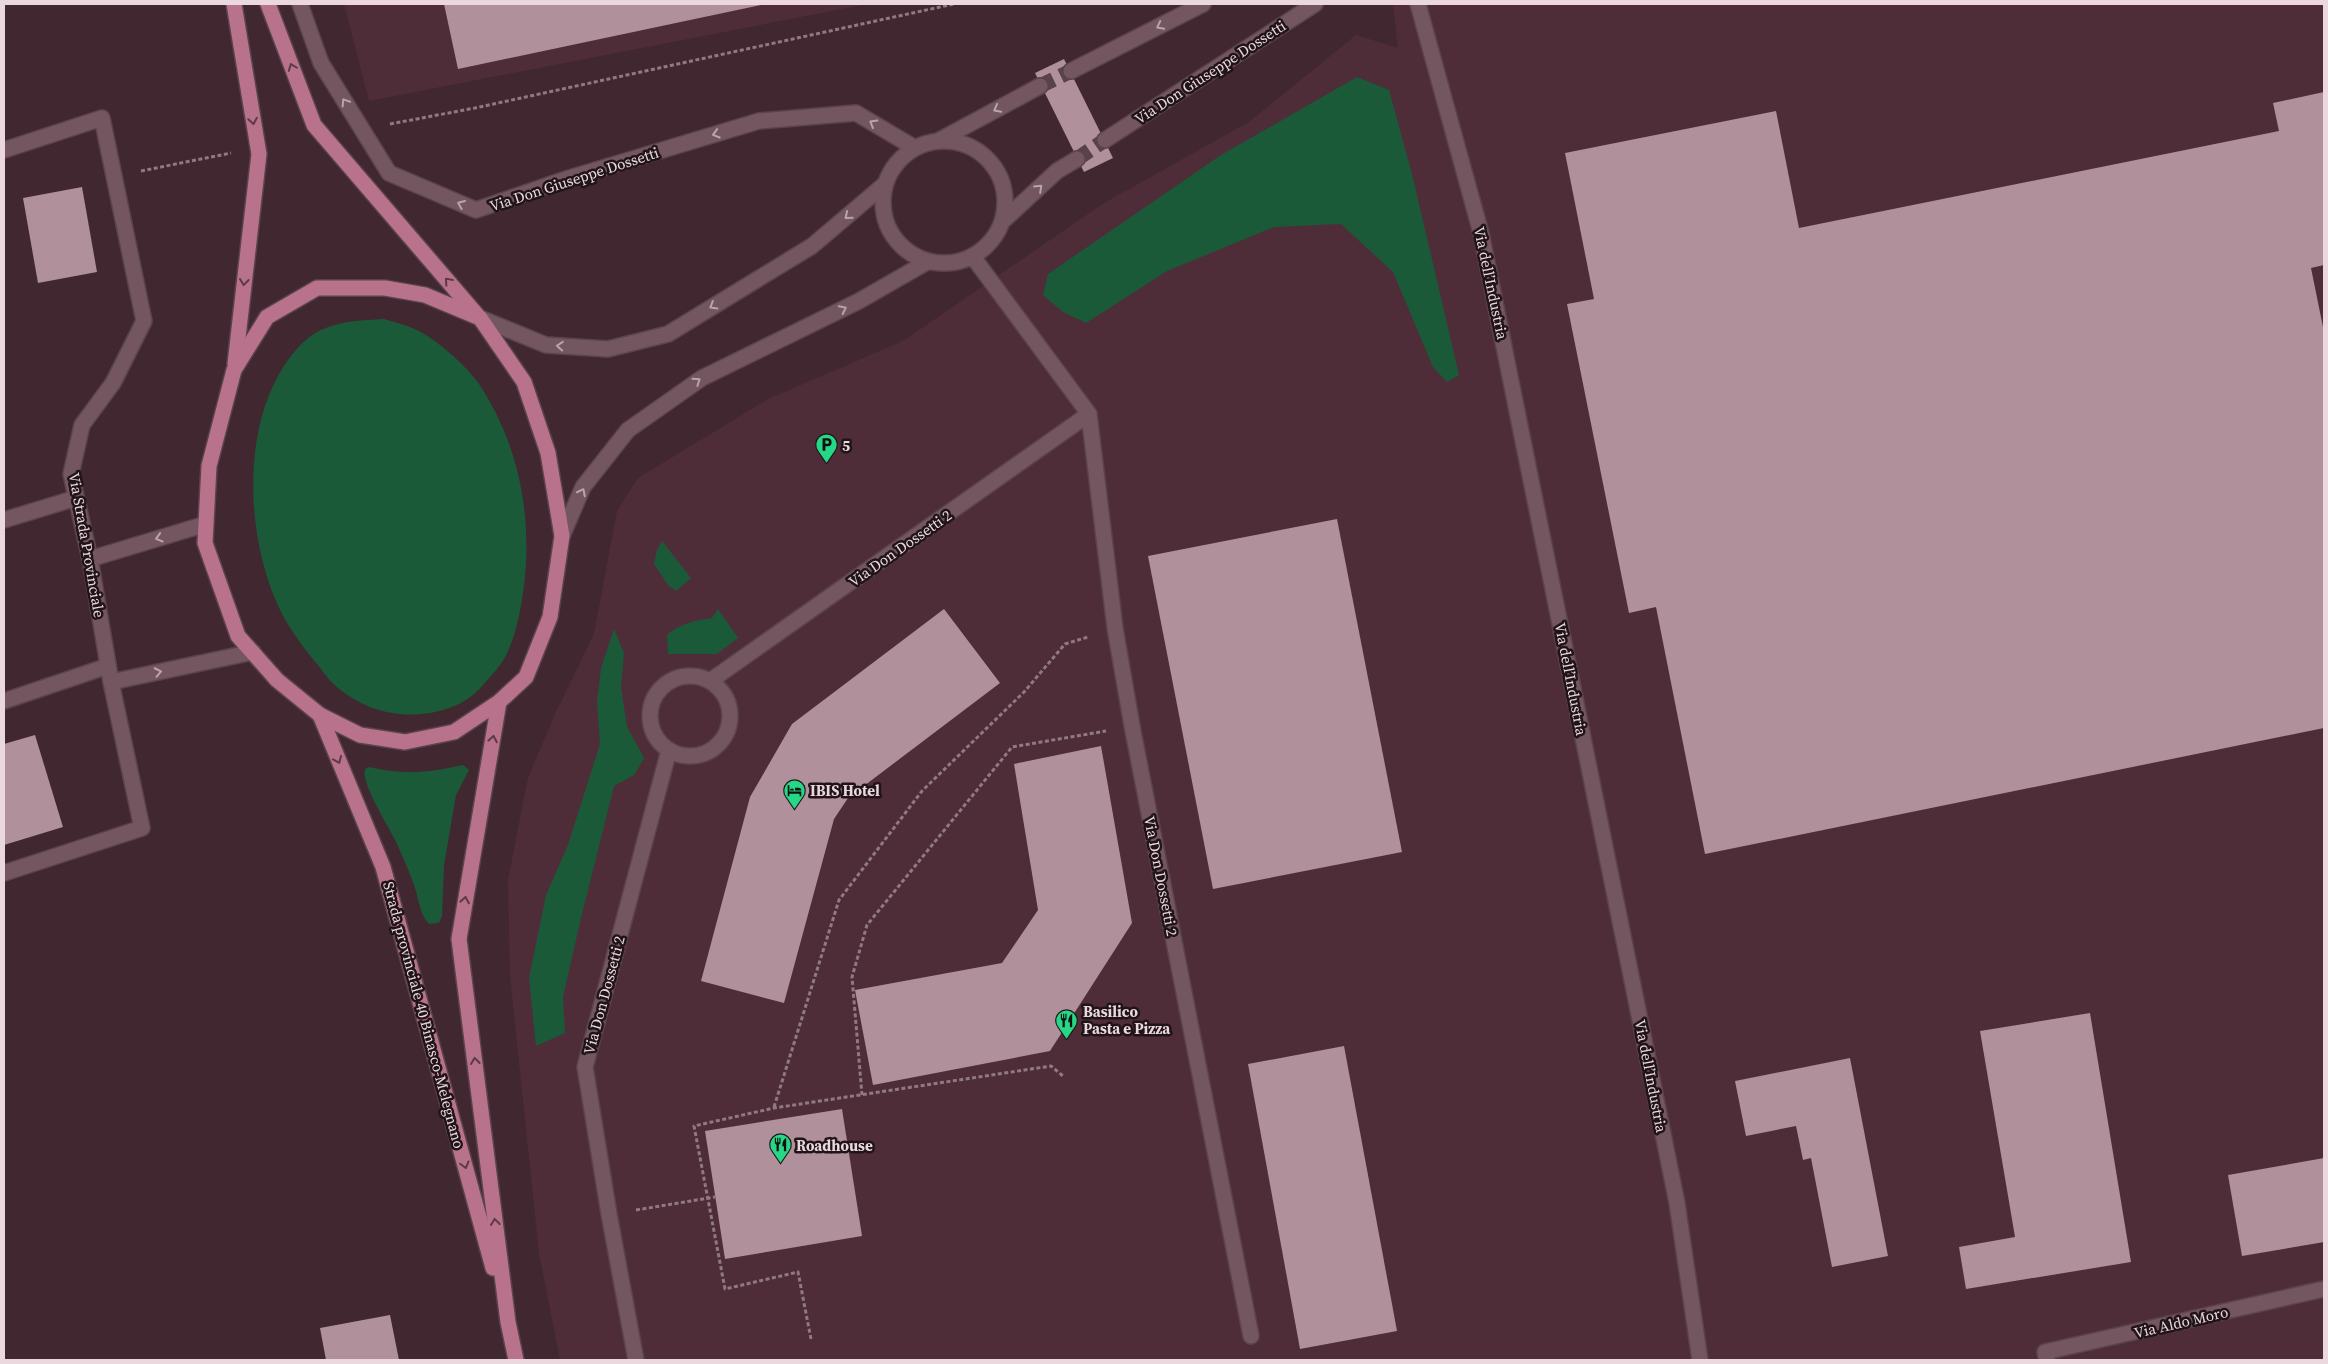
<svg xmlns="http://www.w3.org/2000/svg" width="2328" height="1364" font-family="'Source Serif 4',serif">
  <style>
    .built { fill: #4e2d39 }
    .green { fill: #1a5a39 }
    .building { fill: #b0909a }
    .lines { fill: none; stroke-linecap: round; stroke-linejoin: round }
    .street-tunnel { stroke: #5a424a; stroke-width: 15; stroke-dasharray: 15 8; stroke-linecap: butt }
    .lane-casing { stroke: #5a434b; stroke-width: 18 }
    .street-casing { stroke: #5a434b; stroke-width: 18 }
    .primary-casing { stroke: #5a434b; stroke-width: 18 }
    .path { stroke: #907981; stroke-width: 3; stroke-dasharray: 4 2.5; stroke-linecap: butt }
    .lane { stroke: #73565f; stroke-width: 15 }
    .street { stroke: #73565f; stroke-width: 15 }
    .primary { stroke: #b9728b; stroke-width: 15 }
    .oneway { stroke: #baa4ab }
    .oneway2 { stroke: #5d3a46 }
    .labels { text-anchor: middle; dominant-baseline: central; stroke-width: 5; stroke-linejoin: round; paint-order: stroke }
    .street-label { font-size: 15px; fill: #ead8de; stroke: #201418 }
    .poi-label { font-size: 15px; font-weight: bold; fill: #ead8de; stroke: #201418; text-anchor: start }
  </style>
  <rect width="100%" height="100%" fill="#412730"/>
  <g class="built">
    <polygon points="344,4 868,4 369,101"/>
    <polygon points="1393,4 2324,4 2324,1360 560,1360 539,1253 510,976 508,880 528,778 555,714 594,634 617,511 638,478 768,399 903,341 1104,203 1249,122 1356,35 1398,48"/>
  </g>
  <g class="green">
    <polygon points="1357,77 1389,90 1413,178 1459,375 1447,382 1433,367 1393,272 1341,224 1274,227 1167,271 1086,323 1063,312 1043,295 1048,274 1221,155"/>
    <path d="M384,319c9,3 18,5 26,8 22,8 56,38 69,57 43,65 55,141 43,216 -4,22 -9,47 -22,65 -5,7 -12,14 -18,21 -15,18 -38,26 -61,28 -30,3 -61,-7 -84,-27 -8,-6 -14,-16 -21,-24 -12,-15 -25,-32 -34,-49 -34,-67 -41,-171 -4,-238 10,-18 24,-37 43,-46 19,-9 43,-10 63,-11z"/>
    <polygon points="662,541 691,578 676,591 668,585 654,564 657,550"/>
    <path d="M718,609l20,29 -21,16h-49l-1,-19c14,-12 27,-14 45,-17z"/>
    <polygon points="614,629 624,653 621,687 627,727 644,758 634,775 614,786 580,922 563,997 565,1033 536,1046 529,978 546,895 568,845 600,744 597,702 601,668"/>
    <path d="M463,765l6,5 -13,25 -12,70 -2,51 -3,7 -10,1c-9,-9 -10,-24 -14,-36 -5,-15 -12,-31 -19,-46 -7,-15 -36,-60 -31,-73l4,-2c35,8 59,6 94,-2z"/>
  </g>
  <g class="building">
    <polygon points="444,4 761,4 761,5 458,69"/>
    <polygon points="1064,59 1113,158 1084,172 1035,73"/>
    <polygon points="2324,92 2324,265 2311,268 2324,332 2324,728 1705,854 1656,607 1629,613 1567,304 1594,299 1565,153 1776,111 1799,228 2279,131 2273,103"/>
    <polygon points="82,187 97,272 38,283 23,198"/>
    <polygon points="1337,519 1402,852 1213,889 1148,556"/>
    <polygon points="944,609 1000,683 848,798 834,819 784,1003 701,981 750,797 792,724"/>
    <polygon points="35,735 63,827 4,845 4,744"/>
    <polygon points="1101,746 1132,923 1050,1051 873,1085 855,990 1002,963 1038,910 1014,764"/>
    <polygon points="2090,1013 2131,1262 1966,1289 1959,1247 2015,1237 1980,1031"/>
    <polygon points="1344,1046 1397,1331 1300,1349 1248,1064"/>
    <polygon points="1850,1058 1888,1256 1832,1267 1811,1158 1803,1160 1796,1126 1746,1136 1735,1081"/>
    <polygon points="842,1109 862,1236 725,1259 705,1131"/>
    <polygon points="2324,1158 2324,1242 2242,1256 2228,1175"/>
    <polygon points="390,1315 399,1360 326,1360 320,1328"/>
  </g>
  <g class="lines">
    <g class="street-tunnel">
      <polyline points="1040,86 1071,71"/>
      <polyline points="1077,159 1105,140"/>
    </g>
    <defs>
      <g id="lane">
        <polyline points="973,257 1089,414 1115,628 1132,726 1251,1336"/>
        <circle cx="690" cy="716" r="40"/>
        <polyline points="710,681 1089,414"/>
        <polyline points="4,701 108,666"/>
        <polyline points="636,1360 609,1214 585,1067 669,750"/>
        <polyline points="2047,1360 2045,1352 2324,1289"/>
      </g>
      <g id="street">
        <polyline points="300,4 321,63 389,173 476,210 566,179 759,121 856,113 915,148"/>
        <polyline points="1418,4 1481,233 1677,1203 1700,1360"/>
        <polyline points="1071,71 1203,4"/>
        <polyline points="1105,140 1315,4"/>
        <circle cx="944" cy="202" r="61"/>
        <polyline points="938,141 1040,86"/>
        <polyline points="4,150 102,118 144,321 113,383 82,425 71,474 90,559 111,682 142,828 4,873"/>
        <polyline points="1004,220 1057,171 1077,159"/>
        <polyline points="480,318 546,345 608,349 668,334 812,246 885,184"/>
        <polyline points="4,520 76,498"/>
        <polyline points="562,536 583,487 628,430 702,378 859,301 927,262"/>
        <polyline points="90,559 206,524"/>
        <polyline points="111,682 253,652"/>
      </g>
      <g id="primary">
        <polyline points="234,4 259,154 235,364"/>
        <polyline points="268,4 314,125 477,315"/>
        <polygon points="317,288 385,288 425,295 480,318 524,382 548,453 562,536 550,617 526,677 499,702 454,732 405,742 360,735 320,715 277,680 238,636 205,543 209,466 234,370 267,317"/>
        <polyline points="499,702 459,939 508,1322 516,1360"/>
        <polyline points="320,715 383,867 493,1268"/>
      </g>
    </defs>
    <use href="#lane" class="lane-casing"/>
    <use href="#street" class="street-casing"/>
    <use href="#primary" class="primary-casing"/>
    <g class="path">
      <polyline points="390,124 475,108 954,4"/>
      <polyline points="141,171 231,153"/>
      <polyline points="862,1095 852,977 867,925 1012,747 1106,731"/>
      <polyline points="774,1107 839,900 922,791 1024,692 1065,644 1088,637"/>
      <polyline points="636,1210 715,1197"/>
      <polyline points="811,1339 798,1272 725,1289 694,1126 774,1108 1051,1066 1063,1076"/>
    </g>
    <use href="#lane" class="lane"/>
    <use href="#street" class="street"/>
    <use href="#primary" class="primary"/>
  </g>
  <defs><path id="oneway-chevron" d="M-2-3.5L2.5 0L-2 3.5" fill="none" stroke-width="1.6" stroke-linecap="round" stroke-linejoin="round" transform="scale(1.25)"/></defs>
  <g class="oneway">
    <use href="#oneway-chevron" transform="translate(1160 26) rotate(153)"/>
    <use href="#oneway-chevron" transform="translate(345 102) rotate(-122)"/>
    <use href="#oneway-chevron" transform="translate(997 109) rotate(152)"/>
    <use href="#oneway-chevron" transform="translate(873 123) rotate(-149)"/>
    <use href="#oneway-chevron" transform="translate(716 134) rotate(163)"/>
    <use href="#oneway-chevron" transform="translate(1039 188) rotate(-43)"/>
    <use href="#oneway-chevron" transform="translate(461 204) rotate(-157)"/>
    <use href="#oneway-chevron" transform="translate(848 216) rotate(140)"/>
    <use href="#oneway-chevron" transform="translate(713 306) rotate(149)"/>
    <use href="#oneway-chevron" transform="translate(843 309) rotate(-26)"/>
    <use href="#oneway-chevron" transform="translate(560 346) rotate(-176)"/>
    <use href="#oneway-chevron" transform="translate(697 381) rotate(-34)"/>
    <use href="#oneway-chevron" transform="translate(582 492) rotate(-63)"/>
    <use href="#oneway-chevron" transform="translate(159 538) rotate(163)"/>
    <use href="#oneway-chevron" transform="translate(158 672) rotate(-12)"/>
  </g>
  <g class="oneway2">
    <use href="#oneway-chevron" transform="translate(292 67) rotate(-111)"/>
    <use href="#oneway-chevron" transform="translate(253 121) rotate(81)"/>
    <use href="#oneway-chevron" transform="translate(448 281) rotate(-131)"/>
    <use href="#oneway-chevron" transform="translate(244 282) rotate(97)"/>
    <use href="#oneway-chevron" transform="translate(493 739) rotate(-80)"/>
    <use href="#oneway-chevron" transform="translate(338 760) rotate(67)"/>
    <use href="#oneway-chevron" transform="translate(465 900) rotate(-80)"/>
    <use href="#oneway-chevron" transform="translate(475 1061) rotate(-97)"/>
    <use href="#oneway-chevron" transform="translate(465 1165) rotate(75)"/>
    <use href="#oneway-chevron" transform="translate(495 1222) rotate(-97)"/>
  </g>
  <defs>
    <symbol id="parking-pin" viewBox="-11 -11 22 30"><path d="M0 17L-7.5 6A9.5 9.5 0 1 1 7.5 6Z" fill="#24d886" stroke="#201418"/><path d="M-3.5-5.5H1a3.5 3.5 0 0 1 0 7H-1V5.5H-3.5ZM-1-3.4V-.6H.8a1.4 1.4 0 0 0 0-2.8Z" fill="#111"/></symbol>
    <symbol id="hotel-pin" viewBox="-11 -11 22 30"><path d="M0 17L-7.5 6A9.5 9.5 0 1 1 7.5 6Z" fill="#24d886" stroke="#201418"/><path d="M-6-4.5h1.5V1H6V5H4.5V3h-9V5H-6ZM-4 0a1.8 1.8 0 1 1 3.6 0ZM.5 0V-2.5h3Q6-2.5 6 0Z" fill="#111"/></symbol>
    <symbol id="restaurant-pin" viewBox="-11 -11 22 30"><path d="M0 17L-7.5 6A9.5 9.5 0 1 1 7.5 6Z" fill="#24d886" stroke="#201418"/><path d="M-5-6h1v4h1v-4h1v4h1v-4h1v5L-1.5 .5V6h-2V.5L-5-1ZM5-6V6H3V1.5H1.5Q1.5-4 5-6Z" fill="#111"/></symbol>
  </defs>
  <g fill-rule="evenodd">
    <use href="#parking-pin" x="814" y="432" width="25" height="34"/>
    <use href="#hotel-pin" x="782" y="778" width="25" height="34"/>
    <use href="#restaurant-pin" x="1054" y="1008" width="25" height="34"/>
    <use href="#restaurant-pin" x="768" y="1132" width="25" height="34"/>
  </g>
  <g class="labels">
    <g class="street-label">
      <text transform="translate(1210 72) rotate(-33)">Via Don Giuseppe Dossetti</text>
      <text transform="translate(574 179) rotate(-18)">Via Don Giuseppe Dossetti</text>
      <text transform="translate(1491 283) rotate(78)">Via dell’Industria</text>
      <text transform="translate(87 545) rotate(80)">Via Strada Provinciale</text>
      <text transform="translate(900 548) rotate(-35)">Via Don Dossetti 2</text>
      <text transform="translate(1571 679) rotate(79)">Via dell’Industria</text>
      <text transform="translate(1161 876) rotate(79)">Via Don Dossetti 2</text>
      <text transform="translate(604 995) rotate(-75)">Via Don Dossetti 2</text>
      <text transform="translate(424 1015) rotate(75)">Strada provinciale 40 Binasco-Melegnano</text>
      <text transform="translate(1651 1076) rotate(79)">Via dell’Industria</text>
      <text transform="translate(2181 1322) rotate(-13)">Via Aldo Moro</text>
    </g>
    <g class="poi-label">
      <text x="842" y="445">5</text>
      <text x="810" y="790">IBIS Hotel</text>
      <text x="1083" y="1011">Basilico<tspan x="1083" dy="17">Pasta e Pizza</tspan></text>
      <text x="796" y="1145">Roadhouse</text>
    </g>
  </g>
  <rect width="2328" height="1364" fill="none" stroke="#ead8de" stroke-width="10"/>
</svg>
